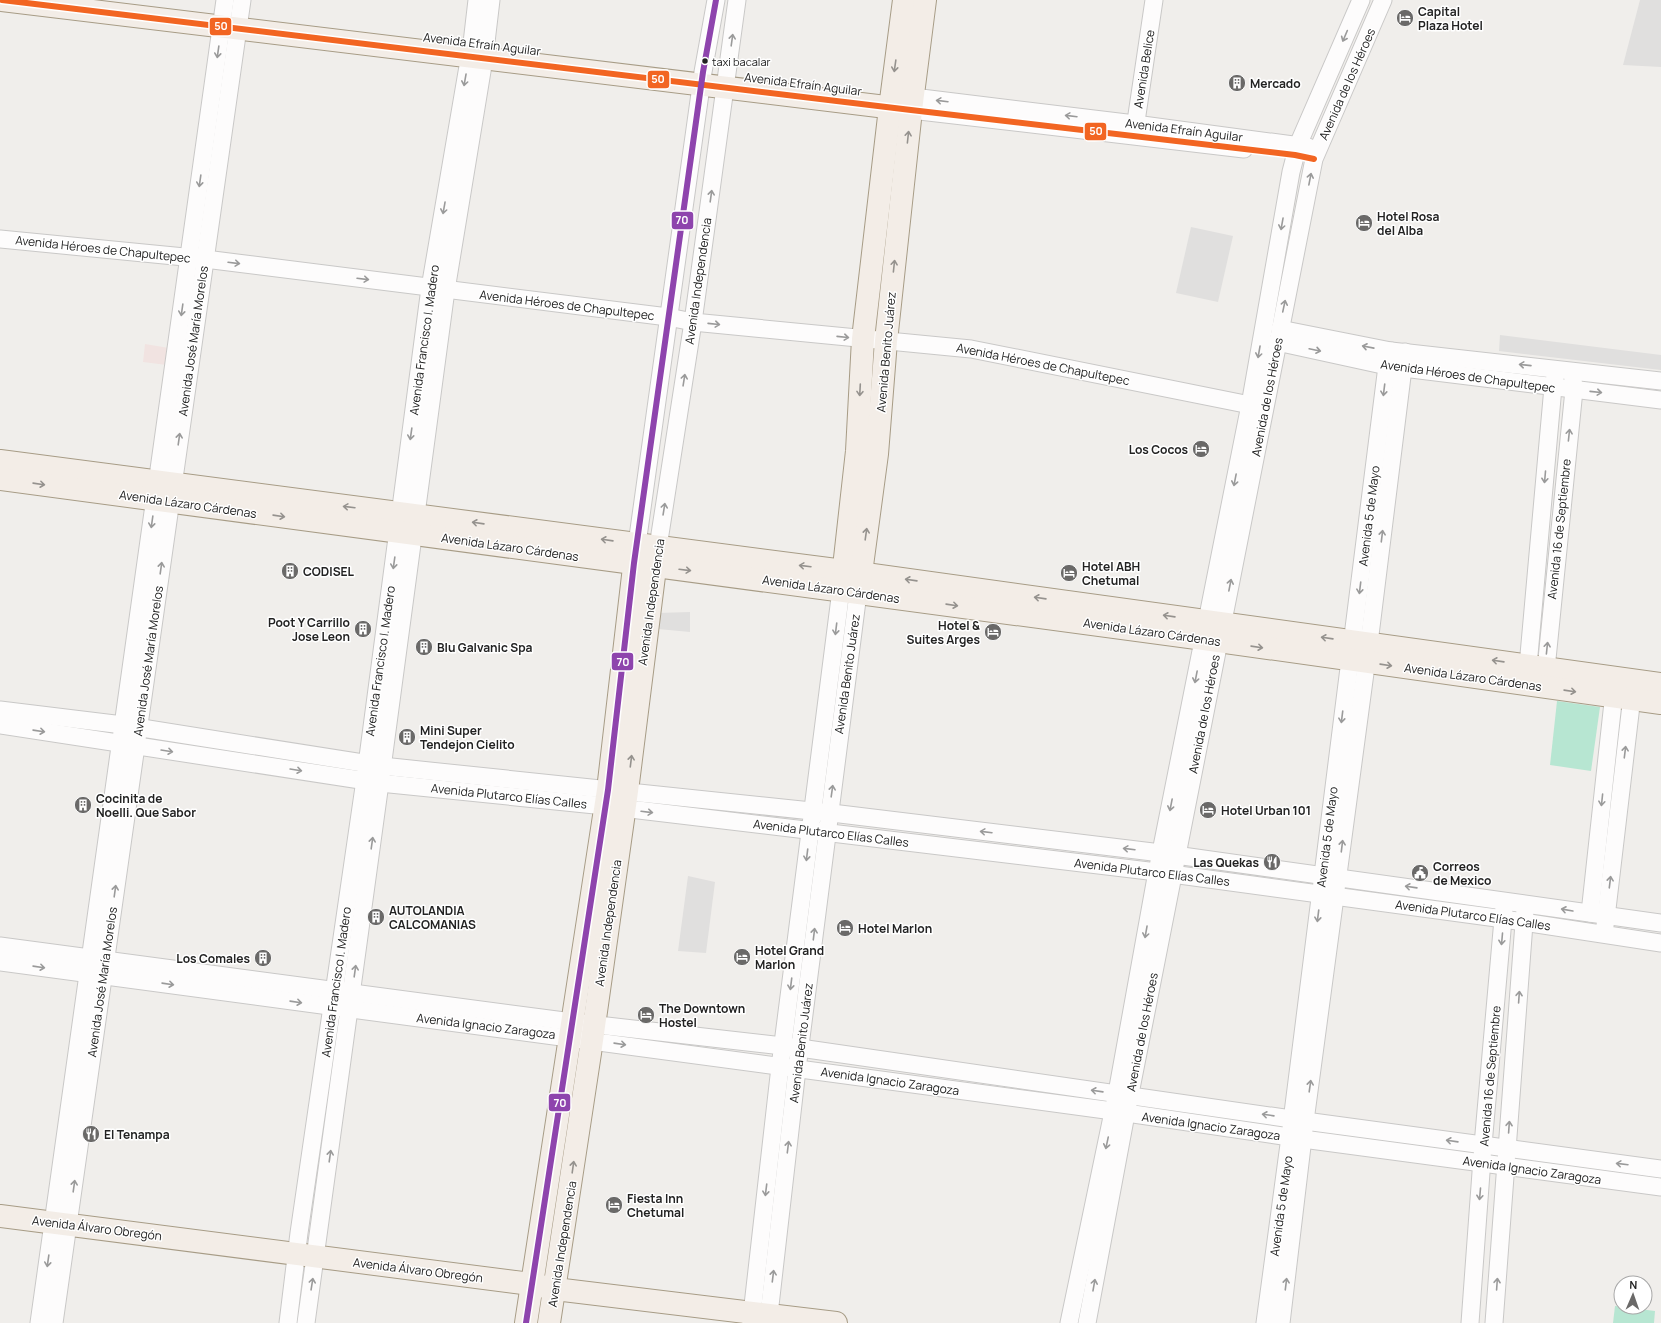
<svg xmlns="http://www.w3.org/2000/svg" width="1661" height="1323" font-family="Manrope,sans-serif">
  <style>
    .commercial { fill: #f1e3e1 }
    .pitch { fill: #b7e6d2 }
    .parking { fill: #e0dfde }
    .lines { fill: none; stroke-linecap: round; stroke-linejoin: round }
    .minor-casing { stroke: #c9c8c7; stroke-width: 19 }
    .major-casing { stroke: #a79c86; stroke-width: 24 }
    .minor { stroke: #fdfcfc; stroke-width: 17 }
    .major { stroke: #f3ede7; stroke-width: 22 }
    .bus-1-casing { stroke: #fff; stroke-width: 9 }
    .bus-2-casing { stroke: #fff; stroke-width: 9 }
    .bus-1 { stroke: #f26522; stroke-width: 6 }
    .bus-2 { stroke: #8e44ad; stroke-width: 6 }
    .oneway { stroke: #9a9a9a }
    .oneway2 { stroke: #95928e }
    .bus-dot { fill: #222; stroke: #fff; stroke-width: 1.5 }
    .labels { text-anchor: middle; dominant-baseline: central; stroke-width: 3; stroke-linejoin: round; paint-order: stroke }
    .bus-label { font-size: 11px; fill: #222; stroke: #fff; text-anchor: start }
    .poi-label { font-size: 12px; font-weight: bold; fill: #222; stroke: #fff; text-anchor: start }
    .street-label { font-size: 12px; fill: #222; stroke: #fff }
    .line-badge { stroke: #fff; stroke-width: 1.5 }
    .badge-label { font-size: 11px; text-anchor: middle; font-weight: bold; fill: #fff }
  </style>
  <rect width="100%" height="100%" fill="#f0eeeb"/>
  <polygon class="commercial" points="145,344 169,348 167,365 143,362"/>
  <g class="pitch">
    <polygon points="1557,701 1600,707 1591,771 1550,765"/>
    <polygon points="1615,1306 1655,1311 1654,1323 1613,1323"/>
  </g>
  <g class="parking">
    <polygon points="1640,0 1661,0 1661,67 1623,65"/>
    <polygon points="1191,227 1233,236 1218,302 1176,293"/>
    <polygon points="1500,335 1661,355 1661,370 1499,351"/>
    <polygon points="690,612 690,632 658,629 657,613"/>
    <polygon points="688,876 715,882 706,953 678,951"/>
  </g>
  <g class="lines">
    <defs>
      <g id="minor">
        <polyline points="913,97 1135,124 1308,147"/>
        <polyline points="911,110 1244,149"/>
        <polyline points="1134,135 1154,0"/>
        <polyline points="0,239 205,259 668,317 693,322 971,349 1250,405"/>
        <polyline points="1280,329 1391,351 1661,381"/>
        <polyline points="1277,342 1387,366 1661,400"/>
        <polyline points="637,544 703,72 716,0"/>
        <polyline points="658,547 693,322 737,0"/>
        <polyline points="1527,677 1553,387 1555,377"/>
        <polyline points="1545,679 1574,390 1573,379"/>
        <polyline points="0,710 123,725 382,766 840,814 1161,853 1661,923"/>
        <polyline points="0,725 380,783 605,806 1157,872 1504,919 1661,943"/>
        <polyline points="1590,913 1615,684"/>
        <polyline points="1605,926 1633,688"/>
        <polyline points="0,946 572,1022 800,1048 1305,1121 1661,1169"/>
        <polyline points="0,962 1113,1111 1303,1139 1661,1187"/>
        <polyline points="39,1323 225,0"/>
        <polyline points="54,1323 242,0"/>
        <polyline points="288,1323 299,1233 365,780 430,288 472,43 477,0"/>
        <polyline points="306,1323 380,783 446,290 484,59 491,0"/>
        <polyline points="751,1323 780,1067 841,590"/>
        <polyline points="768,1323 797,1069 858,593"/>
        <polyline points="1069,1323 1117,1093 1157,872 1250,405 1291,172 1298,145 1361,0"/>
        <polyline points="1087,1323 1126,1114 1314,159 1383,0"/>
        <polyline points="1265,1323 1290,1137 1387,366 1391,351"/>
        <polyline points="1281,1323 1305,1121 1369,643 1405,352"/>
        <polyline points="1470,1323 1483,1145 1504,908"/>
        <polyline points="1494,1323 1525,910"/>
      </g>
      <g id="major">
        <polyline points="2,0 911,110"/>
        <polyline points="0,461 844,571 1661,684"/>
        <polyline points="0,479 1204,639 1661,703"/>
        <polyline points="842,585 857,451 863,339 890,108 904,0"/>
        <polyline points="859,588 877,454 886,341 911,110 925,0"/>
        <polyline points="0,1216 531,1284 555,1289 836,1323"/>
        <polyline points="526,1323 608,790 636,550"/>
        <polyline points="549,1323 592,1040 627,791 657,552"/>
      </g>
    </defs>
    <use href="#minor" class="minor-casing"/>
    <use href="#major" class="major-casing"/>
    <use href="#minor" class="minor"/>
    <use href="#major" class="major"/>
    <defs>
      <polyline id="bus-1" points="2,0 911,110 1295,155 1314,159"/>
      <polyline id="bus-2" points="526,1323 608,790 634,563 703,72 716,0"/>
    </defs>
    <use href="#bus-1" class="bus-1-casing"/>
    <use href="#bus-2" class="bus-2-casing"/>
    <use href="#bus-1" class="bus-1"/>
    <use href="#bus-2" class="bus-2"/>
  </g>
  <defs><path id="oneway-shaft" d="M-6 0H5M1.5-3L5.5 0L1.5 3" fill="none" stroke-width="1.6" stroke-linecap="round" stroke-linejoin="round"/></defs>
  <g class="oneway">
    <use href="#oneway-shaft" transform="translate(1345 36) rotate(113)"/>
    <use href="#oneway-shaft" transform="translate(732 40) rotate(-82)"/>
    <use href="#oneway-shaft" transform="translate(218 52) rotate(98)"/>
    <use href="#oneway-shaft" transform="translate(465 80) rotate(100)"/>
    <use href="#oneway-shaft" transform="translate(942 101) rotate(-173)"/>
    <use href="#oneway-shaft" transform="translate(1071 116) rotate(-173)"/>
    <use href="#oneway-shaft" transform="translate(1310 179) rotate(-79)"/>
    <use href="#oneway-shaft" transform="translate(200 181) rotate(98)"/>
    <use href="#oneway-shaft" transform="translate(711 196) rotate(-82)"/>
    <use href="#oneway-shaft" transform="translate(444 208) rotate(100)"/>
    <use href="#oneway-shaft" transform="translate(1282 224) rotate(100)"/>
    <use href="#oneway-shaft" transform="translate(234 263) rotate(7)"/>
    <use href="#oneway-shaft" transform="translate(363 279) rotate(7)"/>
    <use href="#oneway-shaft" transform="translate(1284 306) rotate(-78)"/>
    <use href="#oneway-shaft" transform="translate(182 310) rotate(98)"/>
    <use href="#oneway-shaft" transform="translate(714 324) rotate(6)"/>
    <use href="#oneway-shaft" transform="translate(843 337) rotate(6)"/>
    <use href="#oneway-shaft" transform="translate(1368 347) rotate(-169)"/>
    <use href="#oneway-shaft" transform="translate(1315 350) rotate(12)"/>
    <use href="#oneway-shaft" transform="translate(1259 352) rotate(100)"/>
    <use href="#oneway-shaft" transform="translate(1525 365) rotate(-174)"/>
    <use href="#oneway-shaft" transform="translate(684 380) rotate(-81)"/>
    <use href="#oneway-shaft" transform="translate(1384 390) rotate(97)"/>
    <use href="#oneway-shaft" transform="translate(1596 392) rotate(6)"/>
    <use href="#oneway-shaft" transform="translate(411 434) rotate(98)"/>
    <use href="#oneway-shaft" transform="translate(1569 435) rotate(-84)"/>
    <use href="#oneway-shaft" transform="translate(179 439) rotate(-82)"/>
    <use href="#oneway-shaft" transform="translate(1545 477) rotate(95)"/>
    <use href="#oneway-shaft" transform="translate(1235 480) rotate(101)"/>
    <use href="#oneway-shaft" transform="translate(664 509) rotate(-81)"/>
    <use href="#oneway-shaft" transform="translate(152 522) rotate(98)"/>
    <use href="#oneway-shaft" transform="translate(1382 536) rotate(-83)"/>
    <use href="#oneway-shaft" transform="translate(394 563) rotate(98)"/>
    <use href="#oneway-shaft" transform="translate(161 568) rotate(-82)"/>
    <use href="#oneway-shaft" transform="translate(1230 585) rotate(-79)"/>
    <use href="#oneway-shaft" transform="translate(1360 588) rotate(97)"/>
    <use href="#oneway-shaft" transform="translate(836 629) rotate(97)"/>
    <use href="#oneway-shaft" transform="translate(1547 648) rotate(-84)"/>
    <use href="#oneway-shaft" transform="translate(1196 677) rotate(101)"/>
    <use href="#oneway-shaft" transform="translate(1342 717) rotate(97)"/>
    <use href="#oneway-shaft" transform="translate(39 731) rotate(8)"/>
    <use href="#oneway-shaft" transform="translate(167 751) rotate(9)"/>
    <use href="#oneway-shaft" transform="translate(1625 752) rotate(-83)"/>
    <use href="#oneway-shaft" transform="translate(296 770) rotate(9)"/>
    <use href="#oneway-shaft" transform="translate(832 791) rotate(-82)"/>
    <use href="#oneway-shaft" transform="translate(1602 800) rotate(96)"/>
    <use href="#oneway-shaft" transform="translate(1171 805) rotate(101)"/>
    <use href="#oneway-shaft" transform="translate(647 812) rotate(7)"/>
    <use href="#oneway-shaft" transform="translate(986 832) rotate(-173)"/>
    <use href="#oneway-shaft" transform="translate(372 843) rotate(-82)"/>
    <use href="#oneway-shaft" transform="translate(1342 846) rotate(-83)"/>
    <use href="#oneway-shaft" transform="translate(1129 849) rotate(-173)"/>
    <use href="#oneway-shaft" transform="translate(807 855) rotate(97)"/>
    <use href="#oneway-shaft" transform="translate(1610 882) rotate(-83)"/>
    <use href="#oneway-shaft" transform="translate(1411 887) rotate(-172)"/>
    <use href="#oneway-shaft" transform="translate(115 891) rotate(-82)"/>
    <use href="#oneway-shaft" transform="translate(1567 910) rotate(-170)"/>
    <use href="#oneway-shaft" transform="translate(1318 916) rotate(97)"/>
    <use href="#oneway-shaft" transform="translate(1146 932) rotate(100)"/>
    <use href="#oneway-shaft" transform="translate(814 934) rotate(-83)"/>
    <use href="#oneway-shaft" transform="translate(1502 939) rotate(95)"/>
    <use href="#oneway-shaft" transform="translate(39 967) rotate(8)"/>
    <use href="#oneway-shaft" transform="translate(355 971) rotate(-82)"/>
    <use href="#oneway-shaft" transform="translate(168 984) rotate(8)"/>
    <use href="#oneway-shaft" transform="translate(791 984) rotate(97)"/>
    <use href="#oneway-shaft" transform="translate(1519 997) rotate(-86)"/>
    <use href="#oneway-shaft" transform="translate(296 1002) rotate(8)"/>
    <use href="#oneway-shaft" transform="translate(620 1044) rotate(8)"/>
    <use href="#oneway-shaft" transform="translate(1310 1086) rotate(-82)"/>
    <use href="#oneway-shaft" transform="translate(1097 1091) rotate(-172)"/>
    <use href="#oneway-shaft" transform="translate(1268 1115) rotate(-172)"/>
    <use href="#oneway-shaft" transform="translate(1509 1127) rotate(-86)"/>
    <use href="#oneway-shaft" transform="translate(1452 1141) rotate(-172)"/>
    <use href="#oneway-shaft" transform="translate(1107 1143) rotate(102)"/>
    <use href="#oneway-shaft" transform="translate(788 1147) rotate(-83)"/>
    <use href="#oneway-shaft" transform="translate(330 1156) rotate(-82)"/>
    <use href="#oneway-shaft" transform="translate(1622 1164) rotate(-173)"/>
    <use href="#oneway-shaft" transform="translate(74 1186) rotate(-82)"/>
    <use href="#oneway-shaft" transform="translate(766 1190) rotate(97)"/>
    <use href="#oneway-shaft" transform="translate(1480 1194) rotate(95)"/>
    <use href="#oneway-shaft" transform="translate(48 1261) rotate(98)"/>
    <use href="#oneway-shaft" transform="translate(773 1276) rotate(-83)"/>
    <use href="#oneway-shaft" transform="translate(312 1284) rotate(-81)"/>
    <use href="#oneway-shaft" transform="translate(1286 1284) rotate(-83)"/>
    <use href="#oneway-shaft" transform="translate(1497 1284) rotate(-86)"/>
    <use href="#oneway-shaft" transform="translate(1094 1285) rotate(-80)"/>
  </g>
  <g class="oneway2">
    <use href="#oneway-shaft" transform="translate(895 66) rotate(98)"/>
    <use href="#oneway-shaft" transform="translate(908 137) rotate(-84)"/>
    <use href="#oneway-shaft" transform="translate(894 266) rotate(-84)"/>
    <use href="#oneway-shaft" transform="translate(860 390) rotate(93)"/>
    <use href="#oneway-shaft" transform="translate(39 484) rotate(8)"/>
    <use href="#oneway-shaft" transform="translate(349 507) rotate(-173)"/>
    <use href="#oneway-shaft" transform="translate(279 516) rotate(8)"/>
    <use href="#oneway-shaft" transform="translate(478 523) rotate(-172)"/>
    <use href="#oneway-shaft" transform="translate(866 534) rotate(-82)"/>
    <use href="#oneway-shaft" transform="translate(607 540) rotate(-172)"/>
    <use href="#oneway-shaft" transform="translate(805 566) rotate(-173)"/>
    <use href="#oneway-shaft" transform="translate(685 570) rotate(7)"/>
    <use href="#oneway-shaft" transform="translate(911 580) rotate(-172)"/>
    <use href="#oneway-shaft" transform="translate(1040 598) rotate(-172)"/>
    <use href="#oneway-shaft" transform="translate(952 605) rotate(8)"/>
    <use href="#oneway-shaft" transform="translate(1169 616) rotate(-172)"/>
    <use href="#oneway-shaft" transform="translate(1327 638) rotate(-172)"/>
    <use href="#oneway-shaft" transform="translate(1257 647) rotate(8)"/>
    <use href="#oneway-shaft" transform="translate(1498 661) rotate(-172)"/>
    <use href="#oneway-shaft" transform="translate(1386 665) rotate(8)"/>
    <use href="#oneway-shaft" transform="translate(1570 691) rotate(8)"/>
    <use href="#oneway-shaft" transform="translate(631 761) rotate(-83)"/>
    <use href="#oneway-shaft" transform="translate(573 1167) rotate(-82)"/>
  </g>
  <defs>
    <symbol id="hotel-disc" viewBox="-11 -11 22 22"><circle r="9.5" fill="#6a6968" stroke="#fff"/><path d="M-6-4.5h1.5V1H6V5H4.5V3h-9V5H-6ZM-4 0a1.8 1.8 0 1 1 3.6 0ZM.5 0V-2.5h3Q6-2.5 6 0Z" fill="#fff"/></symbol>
    <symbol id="building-disc" viewBox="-11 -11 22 22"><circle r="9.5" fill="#6a6968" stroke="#fff"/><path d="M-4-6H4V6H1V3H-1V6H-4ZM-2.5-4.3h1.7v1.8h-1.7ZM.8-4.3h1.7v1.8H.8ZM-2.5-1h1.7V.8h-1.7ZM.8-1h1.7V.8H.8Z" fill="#fff"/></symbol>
    <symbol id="restaurant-disc" viewBox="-11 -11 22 22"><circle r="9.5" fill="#6a6968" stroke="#fff"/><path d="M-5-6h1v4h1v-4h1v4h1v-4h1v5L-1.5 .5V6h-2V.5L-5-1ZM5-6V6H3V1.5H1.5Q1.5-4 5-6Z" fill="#fff"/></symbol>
    <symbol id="civic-disc" viewBox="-11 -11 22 22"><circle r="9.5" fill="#6a6968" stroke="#fff"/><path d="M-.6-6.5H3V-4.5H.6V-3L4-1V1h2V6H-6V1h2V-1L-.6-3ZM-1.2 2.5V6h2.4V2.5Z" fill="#fff"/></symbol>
  </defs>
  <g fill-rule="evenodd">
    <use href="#hotel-disc" x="1395" y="8" width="20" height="20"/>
    <use href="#building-disc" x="1227" y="73" width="20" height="20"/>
    <use href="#hotel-disc" x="1354" y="213" width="20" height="20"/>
    <use href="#hotel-disc" x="1191" y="439" width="20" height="20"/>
    <use href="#building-disc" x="280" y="561" width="20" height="20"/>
    <use href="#hotel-disc" x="1059" y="563" width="20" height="20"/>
    <use href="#building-disc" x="353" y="619" width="20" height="20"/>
    <use href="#hotel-disc" x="983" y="622" width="20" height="20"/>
    <use href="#building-disc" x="414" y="637" width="20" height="20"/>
    <use href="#building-disc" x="397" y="727" width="20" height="20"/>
    <use href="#building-disc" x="73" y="795" width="20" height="20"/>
    <use href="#hotel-disc" x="1198" y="800" width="20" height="20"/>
    <use href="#restaurant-disc" x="1262" y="852" width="20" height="20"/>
    <use href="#civic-disc" x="1410" y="863" width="20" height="20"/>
    <use href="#building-disc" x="366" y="907" width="20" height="20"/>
    <use href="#hotel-disc" x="835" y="918" width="20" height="20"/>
    <use href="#hotel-disc" x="732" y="947" width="20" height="20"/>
    <use href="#building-disc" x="253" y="948" width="20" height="20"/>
    <use href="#hotel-disc" x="636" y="1005" width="20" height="20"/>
    <use href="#restaurant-disc" x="81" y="1124" width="20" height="20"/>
    <use href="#hotel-disc" x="604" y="1195" width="20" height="20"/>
  </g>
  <circle class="bus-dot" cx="705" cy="61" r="3.5"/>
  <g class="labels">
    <g class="bus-label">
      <text x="712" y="61">taxi bacalar</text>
    </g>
    <g class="poi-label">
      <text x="1418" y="11">Capital<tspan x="1418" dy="14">Plaza Hotel</tspan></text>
      <text x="1250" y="83">Mercado</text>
      <text x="1377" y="216">Hotel Rosa<tspan x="1377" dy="14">del Alba</tspan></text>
      <text x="1188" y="449" text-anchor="end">Los Cocos</text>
      <text x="1082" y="566">Hotel ABH<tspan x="1082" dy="14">Chetumal</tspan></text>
      <text x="303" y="571">CODISEL</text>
      <text x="350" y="622" text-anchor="end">Poot Y Carrillo<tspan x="350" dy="14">Jose Leon</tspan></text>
      <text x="980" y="625" text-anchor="end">Hotel &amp;<tspan x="980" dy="14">Suites Arges</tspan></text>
      <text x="437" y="647">Blu Galvanic Spa</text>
      <text x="420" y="730">Mini Super<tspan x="420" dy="14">Tendejon Cielito</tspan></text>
      <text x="96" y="798">Cocinita de<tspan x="96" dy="14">Noelli. Que Sabor</tspan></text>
      <text x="1221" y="810">Hotel Urban 101</text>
      <text x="1259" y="862" text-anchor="end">Las Quekas</text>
      <text x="1433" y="866">Correos<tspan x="1433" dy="14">de Mexico</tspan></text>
      <text x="389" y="910">AUTOLANDIA<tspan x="389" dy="14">CALCOMANIAS</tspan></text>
      <text x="858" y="928">Hotel Marlon</text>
      <text x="755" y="950">Hotel Grand<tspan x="755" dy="14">Marlon</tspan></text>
      <text x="250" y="958" text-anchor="end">Los Comales</text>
      <text x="659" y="1008">The Downtown<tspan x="659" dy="14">Hostel</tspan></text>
      <text x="104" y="1134">El Tenampa</text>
      <text x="627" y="1198">Fiesta Inn<tspan x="627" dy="14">Chetumal</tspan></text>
    </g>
    <g class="street-label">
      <text transform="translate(482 44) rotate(7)">Avenida Efraín Aguilar</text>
      <text transform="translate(1144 69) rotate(-81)">Avenida Belice</text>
      <text transform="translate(803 84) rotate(7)">Avenida Efraín Aguilar</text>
      <text transform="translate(1347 84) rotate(-66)">Avenida de los Héroes</text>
      <text transform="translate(1184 130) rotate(7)">Avenida Efraín Aguilar</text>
      <text transform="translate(103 249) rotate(6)">Avenida Héroes de Chapultepec</text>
      <text transform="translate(698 281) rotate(-82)">Avenida Independencia</text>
      <text transform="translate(567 305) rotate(7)">Avenida Héroes de Chapultepec</text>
      <text transform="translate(424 340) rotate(-82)">Avenida Francisco I. Madero</text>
      <text transform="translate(193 341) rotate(-82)">Avenida José María Morelos</text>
      <text transform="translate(886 352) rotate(-85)">Avenida Benito Juárez</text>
      <text transform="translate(1043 364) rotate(11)">Avenida Héroes de Chapultepec</text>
      <text transform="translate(1468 376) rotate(8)">Avenida Héroes de Chapultepec</text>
      <text transform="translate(1267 397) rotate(-79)">Avenida de los Héroes</text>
      <text transform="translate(188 504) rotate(8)">Avenida Lázaro Cárdenas</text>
      <text transform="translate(1369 516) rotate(-83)">Avenida 5 de Mayo</text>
      <text transform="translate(1559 529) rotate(-84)">Avenida 16 de Septiembre</text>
      <text transform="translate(510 547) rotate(8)">Avenida Lázaro Cárdenas</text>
      <text transform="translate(831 589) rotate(8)">Avenida Lázaro Cárdenas</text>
      <text transform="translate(651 602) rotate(-82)">Avenida Independencia</text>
      <text transform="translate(1152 632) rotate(8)">Avenida Lázaro Cárdenas</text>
      <text transform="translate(148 661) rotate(-82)">Avenida José María Morelos</text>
      <text transform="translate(380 661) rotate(-82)">Avenida Francisco I. Madero</text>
      <text transform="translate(847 674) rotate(-82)">Avenida Benito Juárez</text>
      <text transform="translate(1473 677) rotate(8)">Avenida Lázaro Cárdenas</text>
      <text transform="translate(1204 714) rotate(-79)">Avenida de los Héroes</text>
      <text transform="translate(509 796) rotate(6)">Avenida Plutarco Elías Calles</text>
      <text transform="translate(831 833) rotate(7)">Avenida Plutarco Elías Calles</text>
      <text transform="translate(1327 837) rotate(-83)">Avenida 5 de Mayo</text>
      <text transform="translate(1152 872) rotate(7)">Avenida Plutarco Elías Calles</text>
      <text transform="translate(1473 915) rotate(8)">Avenida Plutarco Elías Calles</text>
      <text transform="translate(608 923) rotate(-82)">Avenida Independencia</text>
      <text transform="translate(102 982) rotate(-82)">Avenida José María Morelos</text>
      <text transform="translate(336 982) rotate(-82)">Avenida Francisco I. Madero</text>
      <text transform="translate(486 1026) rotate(7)">Avenida Ignacio Zaragoza</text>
      <text transform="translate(1142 1032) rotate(-79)">Avenida de los Héroes</text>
      <text transform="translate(801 1043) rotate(-83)">Avenida Benito Juárez</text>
      <text transform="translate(1490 1076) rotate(-85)">Avenida 16 de Septiembre</text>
      <text transform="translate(890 1081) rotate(8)">Avenida Ignacio Zaragoza</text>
      <text transform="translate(1211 1126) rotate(8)">Avenida Ignacio Zaragoza</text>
      <text transform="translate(1532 1170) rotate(8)">Avenida Ignacio Zaragoza</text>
      <text transform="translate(1281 1206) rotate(-82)">Avenida 5 de Mayo</text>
      <text transform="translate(97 1228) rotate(7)">Avenida Álvaro Obregón</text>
      <text transform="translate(562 1244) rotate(-81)">Avenida Independencia</text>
      <text transform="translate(418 1270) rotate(7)">Avenida Álvaro Obregón</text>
    </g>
  </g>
  <g class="line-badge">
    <rect x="209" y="17" width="23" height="19" rx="4" fill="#f26522"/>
    <rect x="647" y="70" width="23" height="19" rx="4" fill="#f26522"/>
    <rect x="1084" y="122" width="23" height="19" rx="4" fill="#f26522"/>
    <rect x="671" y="211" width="23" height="19" rx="4" fill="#8e44ad"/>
    <rect x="611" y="652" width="23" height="19" rx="4" fill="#8e44ad"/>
    <rect x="548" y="1093" width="23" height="19" rx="4" fill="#8e44ad"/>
  </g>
  <g class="badge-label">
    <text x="221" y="30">50</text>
    <text x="658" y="83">50</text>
    <text x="1096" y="135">50</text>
    <text x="682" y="224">70</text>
    <text x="623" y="666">70</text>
    <text x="560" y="1107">70</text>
  </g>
  <g transform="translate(1633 1295) rotate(2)"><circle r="19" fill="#ffffff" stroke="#a7a7a7"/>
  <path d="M0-3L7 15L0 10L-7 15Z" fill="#6a6968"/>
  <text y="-6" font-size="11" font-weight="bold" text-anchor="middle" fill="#222222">N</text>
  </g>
</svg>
